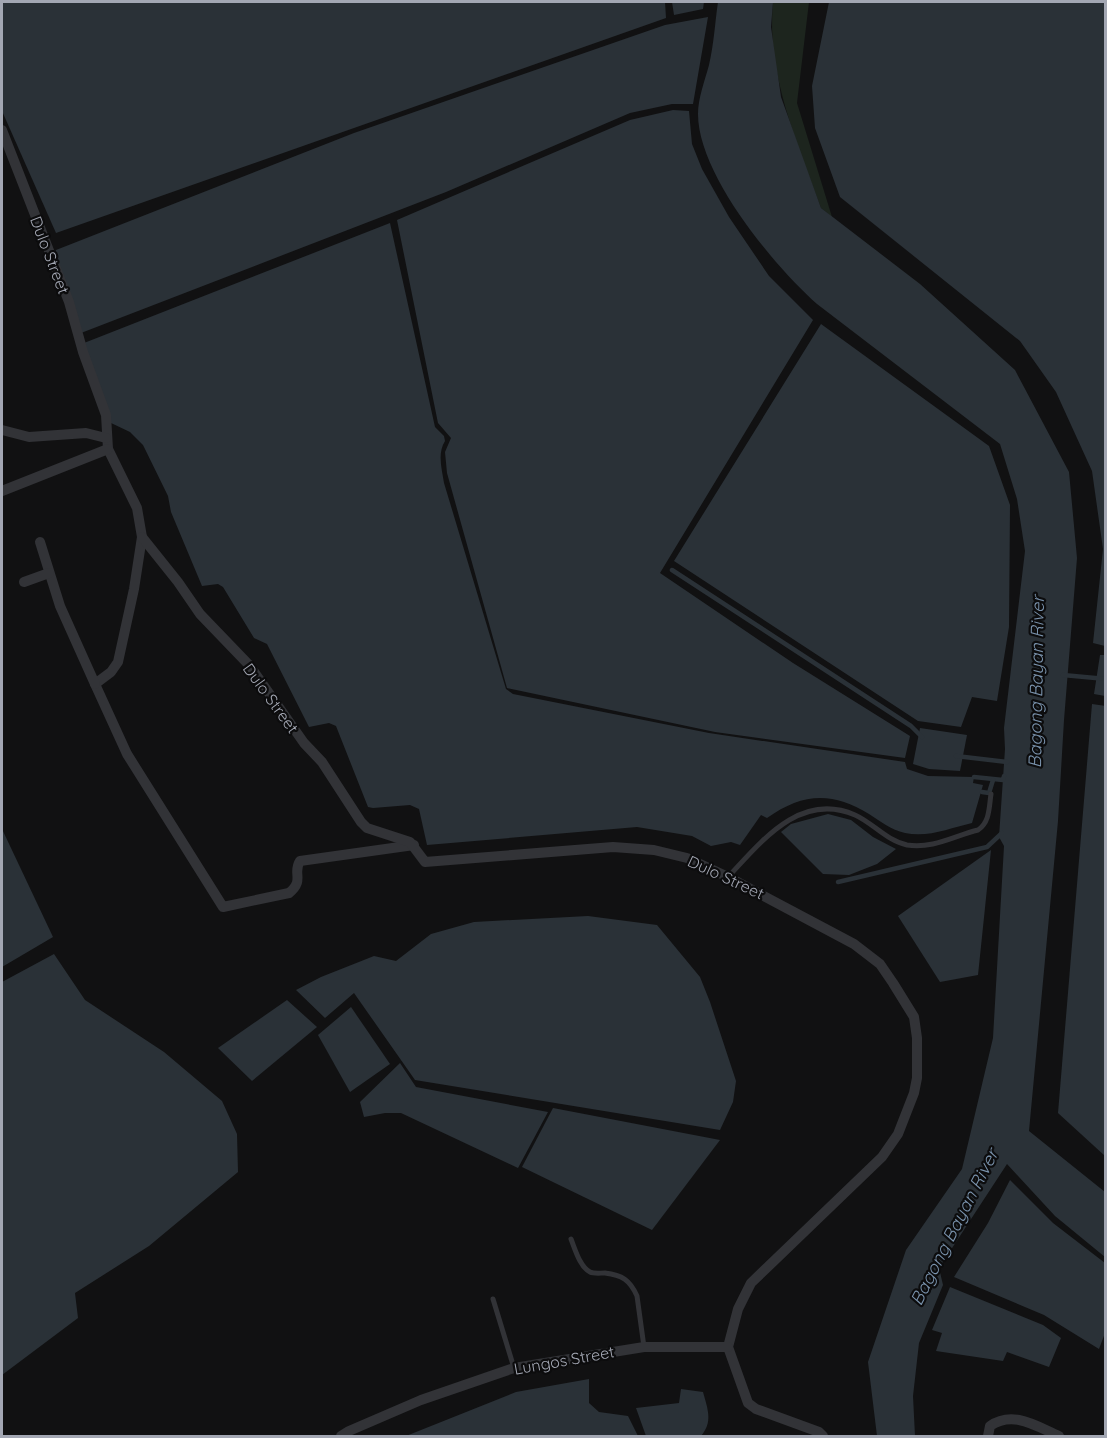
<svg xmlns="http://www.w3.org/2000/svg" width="1107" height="1438" font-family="Quicksand,sans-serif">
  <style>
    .green { fill: #1d251e }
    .water { fill: #2a3137 }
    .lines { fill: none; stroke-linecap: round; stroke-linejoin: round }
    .stream { stroke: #2a3137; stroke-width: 4.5 }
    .service { stroke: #323337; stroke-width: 5 }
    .minor { stroke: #323337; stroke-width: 10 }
    .labels { text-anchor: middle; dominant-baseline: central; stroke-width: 4.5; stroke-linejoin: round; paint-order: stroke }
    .street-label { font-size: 16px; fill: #a3a7b3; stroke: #0c0c0d }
    .water-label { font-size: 18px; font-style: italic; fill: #7a93ad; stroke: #0c0c0d }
  </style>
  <rect width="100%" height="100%" fill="#111112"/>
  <path class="green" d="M773,2h36l-12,101 35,114 -11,-9c-24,-66 -55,-135 -48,-206z"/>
  <g class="water">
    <polygon points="2,2 665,2 666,18 56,233 2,111"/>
    <polygon points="672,2 704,2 703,9 674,15"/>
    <path d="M718,2h55l-2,25 10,70 40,111 99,76 95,86 54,102 8,86 -13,162 -6,101 -29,310 76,61v65l-50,-41 -48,-52 -68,104 4,17 -24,58 -6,53 2,40h-38l-9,-74 38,-112 56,-81 31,-131 11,-192 -5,-9 6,-88 -1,-21 21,-177 -8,-52 -17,-55 -183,-140c-44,-39 -119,-130 -119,-190 0,-16 7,-34 11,-49 5,-21 6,-43 9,-63z"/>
    <polygon points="829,2 1105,2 1105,646 1093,643 1103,549 1092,471 1056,392 1020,341 840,197 815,128 812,86"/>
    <polygon points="708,17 693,104 672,104 630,113 446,192 81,333 55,253 56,250 354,133 665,25"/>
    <polygon points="673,110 689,111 692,144 702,169 729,217 769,276 813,320 660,573 793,663 910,736 905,758 715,732 507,688 447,473 445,452 451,438 438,423 397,220 630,120"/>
    <path d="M390,223l45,204 9,9 1,5c-8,13 -3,28 -1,42l62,206 7,5 196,39 196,29 2,7 21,7 46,1 -1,6 10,2 -11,38c-22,5 -44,15 -67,10 -14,-3 -25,-12 -36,-19 -37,-23 -67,-21 -102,4l-6,-3 -21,30 -9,-3 -20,4 -19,-10 -55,-9 -210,18 -8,-36 -9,-4 -37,3 -5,-1 -32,-81 -7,-3 -20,4 -42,-83 -13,-6 -31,-51 -5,-3 -16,2 -31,-74 -3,-16 -25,-51 -13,-13 -19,-9 -27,-80z"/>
    <polygon points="821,324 989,446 1010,505 1009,627 997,701 972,697 961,727 918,721 674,561"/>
    <polygon points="1100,655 1105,655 1105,696 1094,694"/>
    <polygon points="1092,704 1106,706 1105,1156 1058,1113"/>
    <polygon points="920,728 967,735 960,771 929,769 913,764"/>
    <polygon points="828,814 851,820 873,837 896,849 877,864 849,875 823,874 781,832 791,824"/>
    <polygon points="2,829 53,937 2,967"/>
    <polygon points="991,850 978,975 940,982 898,916"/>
    <polygon points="588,916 657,925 700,977 710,1002 736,1081 733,1102 720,1130 415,1080 354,993 325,1018 296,990 321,977 374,956 396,961 431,934 474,922"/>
    <polygon points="54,954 85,1000 164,1052 222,1101 237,1134 238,1172 149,1246 75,1293 78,1318 2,1375 2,982"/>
    <polygon points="287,1000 317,1027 252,1081 218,1048"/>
    <polygon points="351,1007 390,1064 350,1092 318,1035"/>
    <polygon points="400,1063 416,1087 548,1112 518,1168 401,1113 385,1113 364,1117 360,1102"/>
    <polygon points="553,1108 720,1140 652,1230 522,1167"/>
    <polygon points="1010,1180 1053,1223 1105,1263 1105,1333 1099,1349 1044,1315 954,1277 988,1223"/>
    <polygon points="950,1287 1043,1325 1061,1338 1049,1367 1007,1352 1003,1361 936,1351 942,1333 932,1330"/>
    <polygon points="589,1379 589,1403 599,1412 628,1416 638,1436 406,1436 516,1392"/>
    <path d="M681,1389l22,3c5,18 10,30 -2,44h-55l-10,-28 43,-5z"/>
  </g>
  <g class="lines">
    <g class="stream">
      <polyline points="672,570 911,726 922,737"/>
      <polyline points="1063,675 1106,679"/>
      <polyline points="956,756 1007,762"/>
      <polyline points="974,777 1003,780 1004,776"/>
      <polyline points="982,792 989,793 993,780"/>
      <polyline points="838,882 987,847 1002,833"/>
    </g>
    <g class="service">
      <path d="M728,877c33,-35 72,-86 127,-62 18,8 32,26 52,30 26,4 47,-9 71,-15 12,-8 11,-23 13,-36"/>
      <path d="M571,1239c4,10 9,28 19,33 4,2 10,1 15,1 17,2 25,7 32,23l7,51"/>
      <polyline points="493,1299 514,1368"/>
    </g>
    <g class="minor">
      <path d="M2,130l67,172 14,50 23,63 2,34 29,59 5,29 -8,52 -16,73 -7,10 -16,12 32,70 96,153 66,-14c16,-13 3,-20 11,-32l114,-16"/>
      <polyline points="2,430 29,437 86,433 106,438"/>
      <polyline points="2,491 108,449"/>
      <polyline points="142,537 178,582 200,614 250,666 304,743 322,762 361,822 367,828 410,842 425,862 613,847 654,850 687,858 728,877 854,944 880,964 893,983 914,1017 917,1038 917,1078 914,1093 898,1134 882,1157 751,1283 738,1309 728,1347 748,1403 756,1409 819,1432 823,1436"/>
      <polyline points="40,542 60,606 95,684"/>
      <polyline points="24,582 49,573"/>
      <polyline points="341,1436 349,1431 421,1400 514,1368 644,1347 728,1347"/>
      <path d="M988,1436l2,-10c23,-16 46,0 69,10"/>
    </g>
  </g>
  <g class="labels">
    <g class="street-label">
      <text transform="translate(50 255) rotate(69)">Dulo Street</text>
      <text transform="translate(271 698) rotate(54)">Dulo Street</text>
      <text transform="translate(726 877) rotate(25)">Dulo Street</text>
      <text transform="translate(564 1360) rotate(-10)">Lungos Street</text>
    </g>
    <g class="water-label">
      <text transform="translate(1036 682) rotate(-89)">Bagong Bayan River</text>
      <text transform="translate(954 1227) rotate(-63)">Bagong Bayan River</text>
    </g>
  </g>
  <rect width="1107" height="1438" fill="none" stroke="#a3a7b3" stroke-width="6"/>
</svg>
